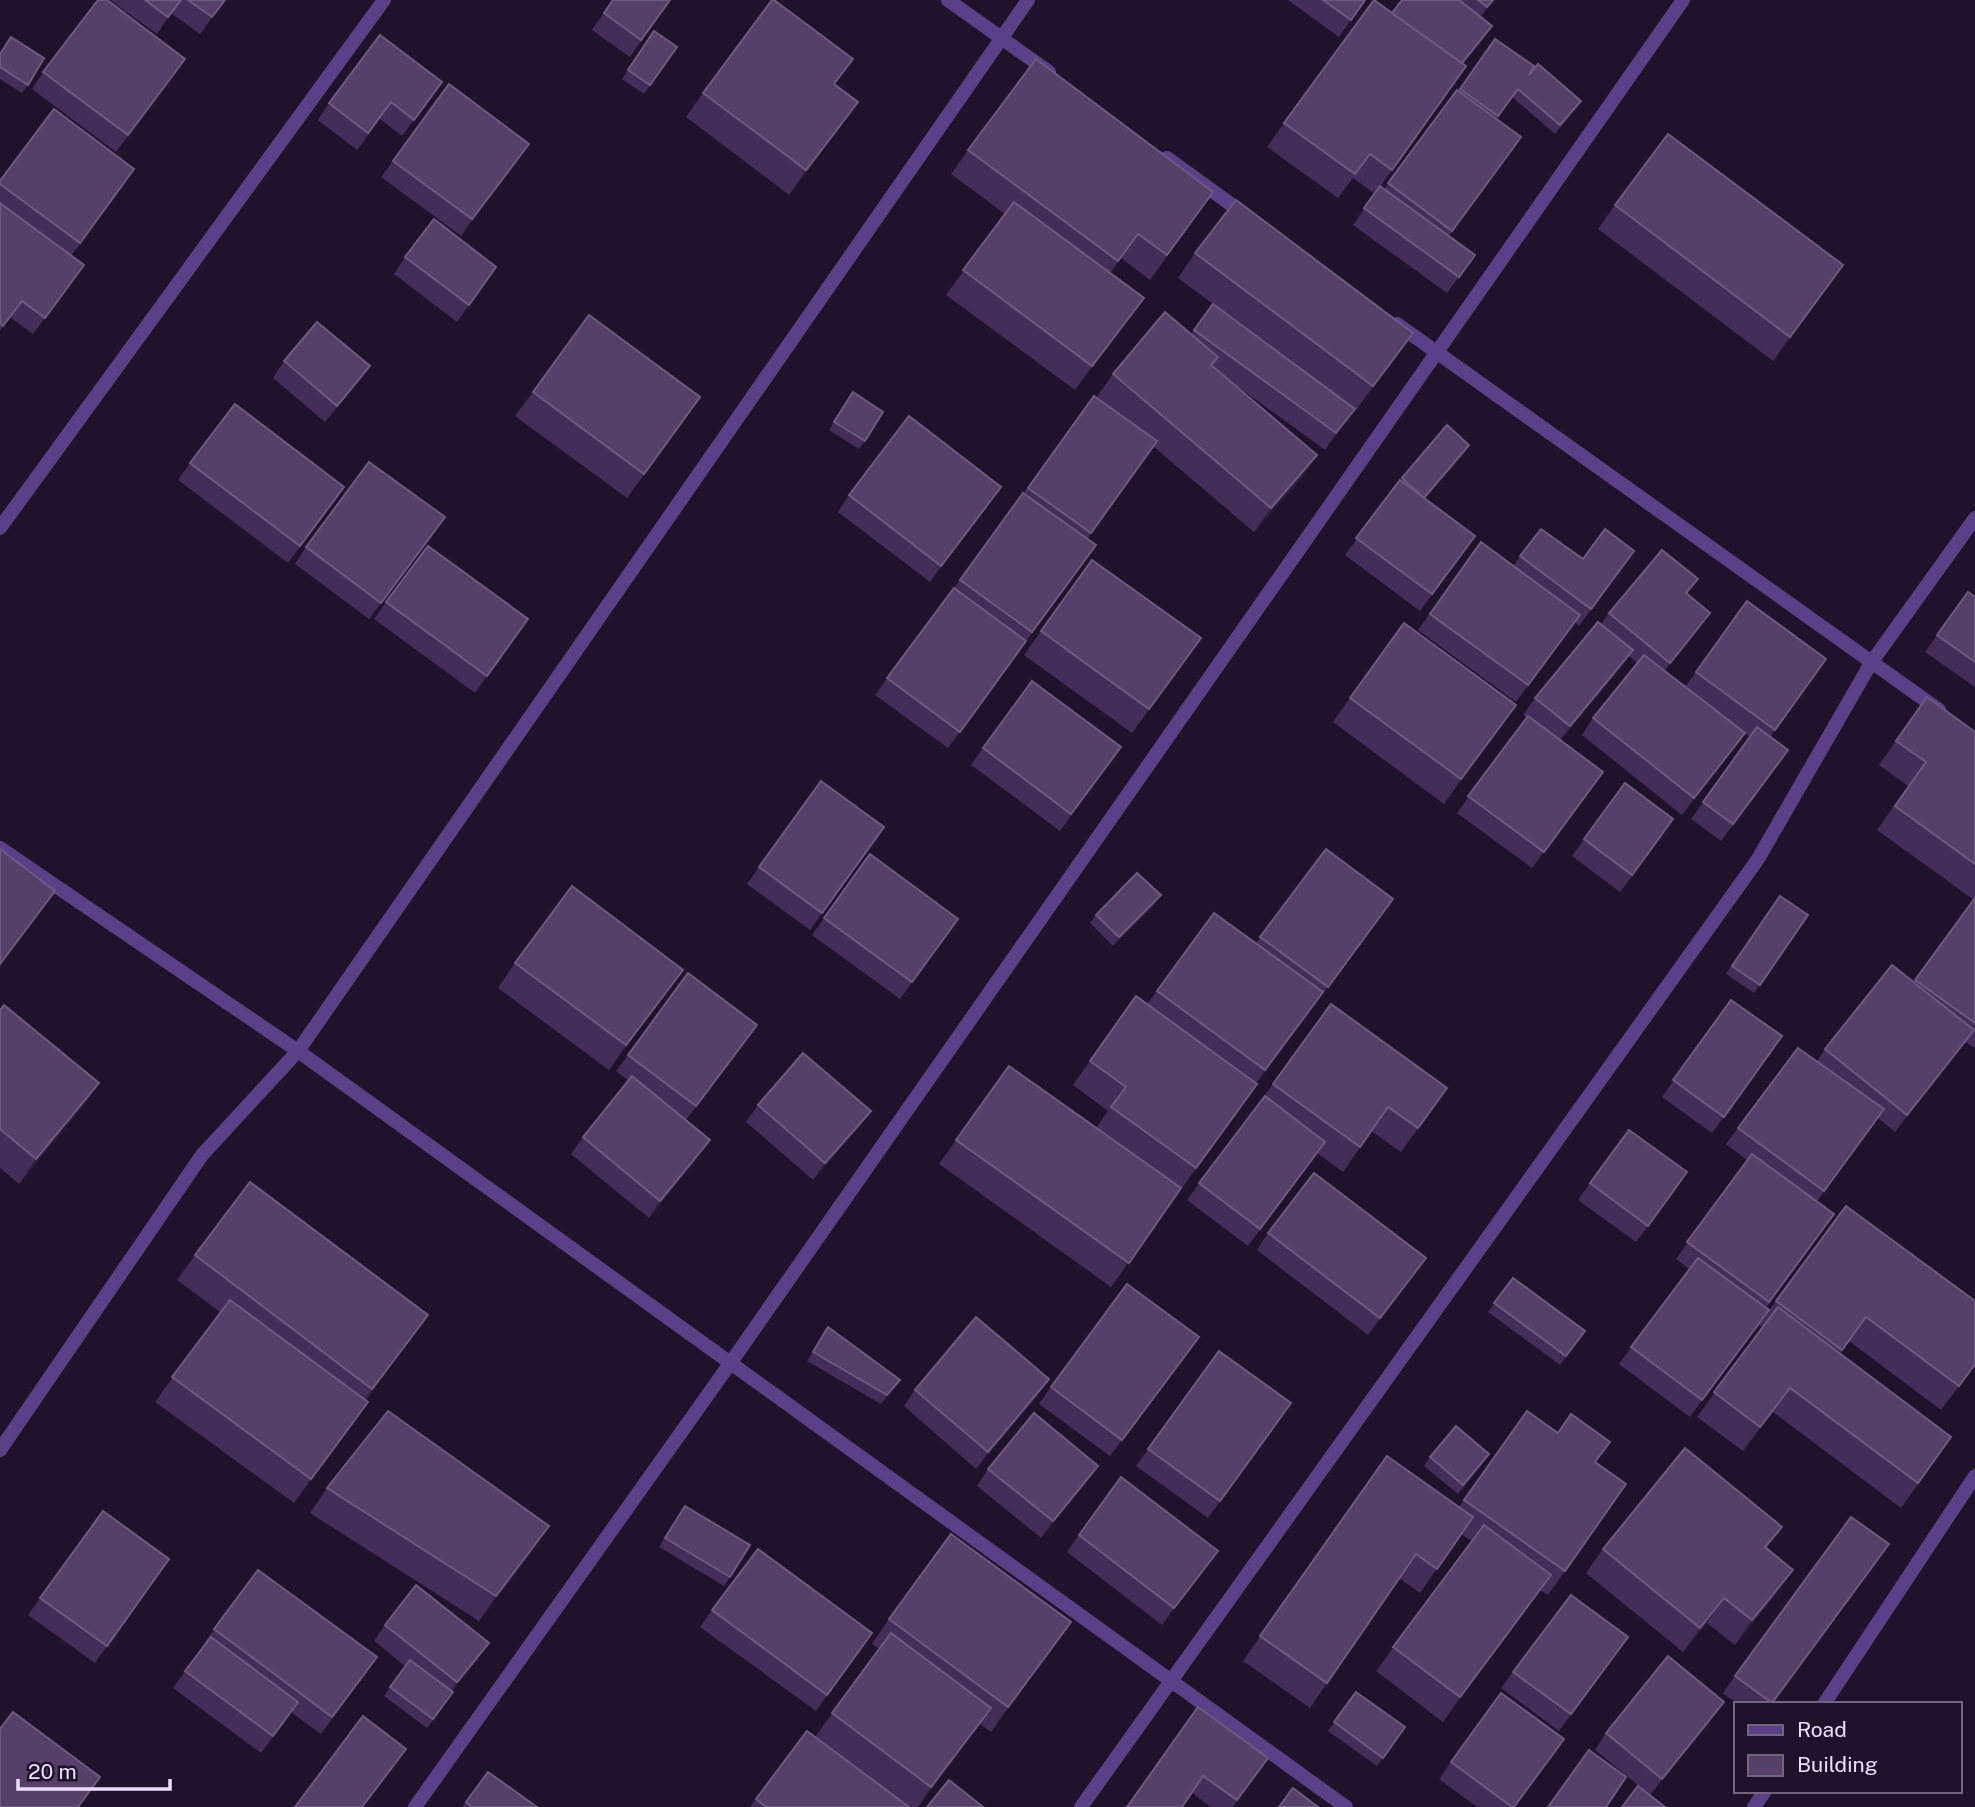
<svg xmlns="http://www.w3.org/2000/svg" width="1975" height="1807" font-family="'Public Sans',sans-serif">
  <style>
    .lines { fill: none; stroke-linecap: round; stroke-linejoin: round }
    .minor { stroke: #5b4088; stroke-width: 14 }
    .tertiary { stroke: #5b4088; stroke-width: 14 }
    .wall { fill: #442d58 }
    .shaded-wall { fill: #2d1b3f }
    .building { fill: #56406a; stroke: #6e5981; stroke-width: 2 }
  </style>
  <rect width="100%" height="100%" fill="#1f132c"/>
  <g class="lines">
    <g class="minor">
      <polyline points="948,0 1049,72"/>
      <polyline points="1167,158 1247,216"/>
      <polyline points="1397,324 1939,710"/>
      <polyline points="0,528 384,0"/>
      <polyline points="0,848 298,1051 1346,1807"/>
      <polyline points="0,1450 202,1155 298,1051 1028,0"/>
      <polyline points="415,1807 729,1365 1683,0"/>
      <polyline points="1081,1807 1758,859 1871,663 1975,518"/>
    </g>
    <g class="tertiary">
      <polyline points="1824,1704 1975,1476"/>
      <polyline points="1754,1807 1765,1791"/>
    </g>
  </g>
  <g class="wall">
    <polygon points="110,0 225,0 200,34 171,13 157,34"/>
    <polygon points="613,0 670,0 630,57 592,30"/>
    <polygon points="1288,0 1365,0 1339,37"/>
    <polygon points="1402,0 1495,0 1481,17 1480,43 1463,64 1466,66 1375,194 1353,178 1338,198 1267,147 1284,123 1392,13"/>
    <polygon points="654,31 677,47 644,94 622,79"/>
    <polygon points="11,37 28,85 22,93 0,79 0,53"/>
    <polygon points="1495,39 1529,75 1575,109 1555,134 1512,97 1496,119 1521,137 1449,236 1475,255 1447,293 1353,225 1380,186 1384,189 1457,90 1459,91"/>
    <polygon points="43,72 173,75 116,152 32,89"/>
    <polygon points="442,82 402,136 380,119 357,150 318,120 329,103"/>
    <polygon points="835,85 841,126 789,195 686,117 703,93"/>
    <polygon points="529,144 461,236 381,177 393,161"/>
    <polygon points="968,150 1196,216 1150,280 1121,258 1110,273 1144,298 1075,390 946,295 1005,214 951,174"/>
    <polygon points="0,181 123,186 71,256 84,265 33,334 10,317 0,331"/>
    <polygon points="1615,205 1826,289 1773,361 1598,229"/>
    <polygon points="1195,253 1396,357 1356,410 1354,409 1325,450 1230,381 1317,455 1300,480 1254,532 1154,447 1087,539 1084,562 948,748 875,695 954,588 1094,396 1096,398 1113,374 1191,334 1213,304 1303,371 1178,278"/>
    <polygon points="405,257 496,267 457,322 394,274"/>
    <polygon points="284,361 358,382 325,422 273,378"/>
    <polygon points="533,392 700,397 627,498 515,416"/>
    <polygon points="847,401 865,441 859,449 829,430"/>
    <polygon points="1469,445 1464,454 1425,498 1475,536 1420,611 1345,555 1402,478"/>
    <polygon points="190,463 344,487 288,563 178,480"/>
    <polygon points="849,495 989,503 930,582 838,512"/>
    <polygon points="1541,529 1583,559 1634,551 1579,626 1575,622 1516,702 1418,630 1481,542 1513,566"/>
    <polygon points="433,534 369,619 295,564 306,547"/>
    <polygon points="1092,560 1201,638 1132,733 1024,655"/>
    <polygon points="1968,592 1975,597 1975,687 1925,652"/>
    <polygon points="1687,594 1710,613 1698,630 1665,671 1685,687 1747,601 1826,659 1770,737 1776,767 1721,841 1691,819 1750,737 1732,723 1745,733 1682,815 1582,735 1593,718 1637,663 1629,656 1621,667 1561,740 1603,772 1532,868 1457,813 1526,717 1523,715 1535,698 1601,624 1609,613"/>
    <polygon points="386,602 528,619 475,693 374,619"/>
    <polygon points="1927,697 1975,732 1975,1047 1974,1048 1966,1042 1895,1132 1878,1118 1817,1201 1834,1214 1766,1308 1757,1326 1690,1417 1619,1364 1689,1269 1676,1259 1747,1160 1726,1144 1738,1128 1817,1061 1825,1049 1914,982 1974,900 1877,830 1908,786 1879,765"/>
    <polygon points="1350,698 1516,705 1444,804 1333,722"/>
    <polygon points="1121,747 1060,831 971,765 983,748"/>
    <polygon points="821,781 884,827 810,930 747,884"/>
    <polygon points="1662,836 1620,892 1572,856 1584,839"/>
    <polygon points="1326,849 1393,899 1256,1084 1257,1084 1240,1109 1179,1192 1111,1287 939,1164 1009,1066 1096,1128 1108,1111 1073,1085 1136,996 1147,1004 1157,991 1256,943"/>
    <polygon points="870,854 958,919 900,999 812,935"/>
    <polygon points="1780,896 1808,915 1754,993 1726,974"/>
    <polygon points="1155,904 1113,946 1090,923 1096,915"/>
    <polygon points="515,963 666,994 609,1070 498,988"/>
    <polygon points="1731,1000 1782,1036 1712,1133 1662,1097"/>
    <polygon points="0,1010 99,1083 82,1107 19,1184 0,1168"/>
    <polygon points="757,1025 686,1120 698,1157 649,1218 571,1154 583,1137 629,1081 616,1071 628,1055"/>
    <polygon points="1273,1084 1447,1088 1401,1152 1371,1131 1343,1172 1317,1153 1248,1246 1187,1200"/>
    <polygon points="758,1105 859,1127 813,1180 746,1122"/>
    <polygon points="1590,1183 1676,1189 1636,1242 1578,1200"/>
    <polygon points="1846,1206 1975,1365 1941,1410 1849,1341 1840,1354 1934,1462 1901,1508 1773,1412 1743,1451 1697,1417 1762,1327 1759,1325 1776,1301"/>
    <polygon points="1268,1233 1414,1275 1368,1335 1257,1250"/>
    <polygon points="195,1255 428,1315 366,1400 351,1426 294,1503 155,1402 220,1312 177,1280"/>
    <polygon points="1513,1278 1585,1331 1560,1365 1488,1312"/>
    <polygon points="828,1327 900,1380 881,1404 807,1361"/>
    <polygon points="1219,1351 1291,1403 1208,1518 1136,1466"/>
    <polygon points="1187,1354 1110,1456 1039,1404 1051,1387"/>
    <polygon points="915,1390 1038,1395 976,1469 904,1406"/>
    <polygon points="1527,1411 1626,1484 1548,1595 1540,1590 1443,1722 1376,1671 1472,1541 1461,1534 1420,1593 1399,1578 1310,1708 1243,1661 1387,1456 1459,1507"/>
    <polygon points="1430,1457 1483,1463 1458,1494 1424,1466"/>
    <polygon points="988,1469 1086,1483 1041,1538 977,1486"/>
    <polygon points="327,1488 532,1551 479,1621 310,1513"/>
    <polygon points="685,1506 730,1577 724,1586 659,1547"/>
    <polygon points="103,1511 169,1559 95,1663 28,1615"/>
    <polygon points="1079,1535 1218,1551 1162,1625 1067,1552"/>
    <polygon points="1603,1549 1766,1549 1776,1594 1735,1645 1707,1623 1683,1652 1586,1573"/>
    <polygon points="712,1610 872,1633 816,1711 700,1627"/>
    <polygon points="889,1619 1071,1622 991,1732 980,1724 918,1807 750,1807 807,1731 815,1737 879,1649 872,1644"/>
    <polygon points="385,1625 489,1643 477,1660 452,1691 453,1692 427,1728 384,1696 405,1666 374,1641"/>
    <polygon points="214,1629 377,1657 321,1734 291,1712 261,1753 173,1688 203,1646"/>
    <polygon points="1628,1637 1559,1731 1501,1688 1513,1672"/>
    <polygon points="1735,1676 1772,1704 1738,1704 1723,1693"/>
    <polygon points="1356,1692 1405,1727 1377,1766 1328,1731"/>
    <polygon points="1198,1707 1268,1758 1233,1807 1211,1807 1192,1793"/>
    <polygon points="1712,1719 1650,1795 1595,1750 1606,1733"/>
    <polygon points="1451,1762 1515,1807 1477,1807 1439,1779"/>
    <polygon points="488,1772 537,1807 462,1807"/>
  </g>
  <g class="shaded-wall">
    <polygon points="1493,0 1495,0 1475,24 1487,7"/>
    <polygon points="1492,26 1480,43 1446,85 1457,68"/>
    <polygon points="858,102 841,126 789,195 806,170"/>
    <polygon points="529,144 518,161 461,236 472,219"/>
    <polygon points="1843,265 1826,289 1773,361 1790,337"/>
    <polygon points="1144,298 1075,390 1092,366"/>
    <polygon points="1413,333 1396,357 1356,410 1373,386"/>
    <polygon points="370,366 358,382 325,422 337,406"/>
    <polygon points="1469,445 1464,454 1418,506 1424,498"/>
    <polygon points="1317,455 1300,480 1254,532 1271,508"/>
    <polygon points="1001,487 989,503 930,582 941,566"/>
    <polygon points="1710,613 1698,630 1658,680 1670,663"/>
    <polygon points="1633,650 1621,667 1558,743 1570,726"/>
    <polygon points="1516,705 1499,730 1444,804 1461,779"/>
    <polygon points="1745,733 1733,750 1682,815 1694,798"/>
    <polygon points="1161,895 1155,904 1113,946 1119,937"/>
    <polygon points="683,970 666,994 609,1070 626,1045"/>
    <polygon points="1323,992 1306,1017 1248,1095 1265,1070"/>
    <polygon points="1974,1030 1962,1047 1895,1132 1907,1115"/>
    <polygon points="99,1083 82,1107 19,1184 36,1159"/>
    <polygon points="871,1111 859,1127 813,1180 825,1163"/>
    <polygon points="710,1140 698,1157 649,1218 660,1201"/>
    <polygon points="1426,1258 1414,1275 1368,1335 1380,1318"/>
    <polygon points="428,1315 411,1340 355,1413 372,1389"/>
    <polygon points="1199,1337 1187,1354 1110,1456 1122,1440"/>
    <polygon points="1049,1379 1038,1395 976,1469 988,1452"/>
    <polygon points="1790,1388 1773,1412 1743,1451 1760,1427"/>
    <polygon points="368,1402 351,1426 294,1503 311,1479"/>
    <polygon points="1098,1466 1086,1483 1041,1538 1053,1521"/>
    <polygon points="549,1526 532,1551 479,1621 496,1596"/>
    <polygon points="1782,1527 1765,1551 1765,1547"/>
    <polygon points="1218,1551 1206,1567 1162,1625 1174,1608"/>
    <polygon points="1793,1570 1776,1594 1735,1645 1752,1620"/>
    <polygon points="1551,1575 1534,1599 1443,1722 1460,1697"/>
    <polygon points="1724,1598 1707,1623 1683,1652 1700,1628"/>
    <polygon points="1071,1622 1054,1647 991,1732 1008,1707"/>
    <polygon points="489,1643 477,1660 446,1699 457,1682"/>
    <polygon points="1724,1702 1712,1719 1650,1795 1662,1779"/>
    <polygon points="991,1708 974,1732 918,1807 931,1787"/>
    <polygon points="406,1749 389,1773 363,1807 362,1807"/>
  </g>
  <g class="building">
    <polygon points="98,0 107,0 185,59 128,135 43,72"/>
    <polygon points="145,0 181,0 168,17"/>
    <polygon points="188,0 225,0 212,17"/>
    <polygon points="613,0 670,0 641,40 604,13"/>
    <polygon points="772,0 774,0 853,59 834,84 858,102 806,170 703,93"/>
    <polygon points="1323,0 1365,0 1351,20"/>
    <polygon points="1374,0 1466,66 1392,170 1370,154 1355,174 1284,123"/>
    <polygon points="1402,0 1459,0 1492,26 1462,63 1392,13"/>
    <polygon points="1478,0 1493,0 1487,7"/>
    <polygon points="654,31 677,47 650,85 628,70"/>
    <polygon points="380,35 442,82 414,120 391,102 368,133 329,103"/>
    <polygon points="11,37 44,58 28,85 0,67 0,54"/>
    <polygon points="1495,39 1534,66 1529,75 1538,64 1581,101 1560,125 1518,89 1498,116 1460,89"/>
    <polygon points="1036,59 1213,192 1167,255 1138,234 1118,261 968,150"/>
    <polygon points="449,84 529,144 472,219 393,161"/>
    <polygon points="1457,90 1521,137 1452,231 1388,183"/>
    <polygon points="54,109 134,169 80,243 0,184 0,181"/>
    <polygon points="1668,134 1843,265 1790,337 1615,205"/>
    <polygon points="1380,186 1475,255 1459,277 1364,208"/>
    <polygon points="1236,200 1413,333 1373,386 1195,253"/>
    <polygon points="1014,202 1144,298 1092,366 963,270"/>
    <polygon points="0,203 84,265 45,318 22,301 3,326 0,323"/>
    <polygon points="434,219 496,267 469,305 405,257"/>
    <polygon points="1213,304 1355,409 1336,433 1194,330"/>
    <polygon points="1165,312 1218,357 1211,365 1317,455 1271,508 1113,374"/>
    <polygon points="589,315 700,397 644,474 533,392"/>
    <polygon points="317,322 370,366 337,406 284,361"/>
    <polygon points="853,392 883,412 865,441 834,422"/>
    <polygon points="1094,396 1157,441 1091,533 1028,488"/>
    <polygon points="235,404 344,487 300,546 190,463"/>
    <polygon points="909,416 1001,487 941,566 849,495"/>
    <polygon points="1447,425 1469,445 1424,498 1402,478"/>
    <polygon points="369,462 445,517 381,603 306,547"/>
    <polygon points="1400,480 1475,536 1432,594 1356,538"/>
    <polygon points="1023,493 1096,545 1032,632 960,580"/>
    <polygon points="1541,529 1583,559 1605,529 1634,551 1591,609 1520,556"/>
    <polygon points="1481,542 1580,615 1528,685 1430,614"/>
    <polygon points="428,546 528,619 487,676 386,602"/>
    <polygon points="1662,550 1698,579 1686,593 1710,613 1670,663 1609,613"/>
    <polygon points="1092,560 1201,638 1149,709 1041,631"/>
    <polygon points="954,588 1026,641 960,732 887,678"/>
    <polygon points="1968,592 1975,597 1975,662 1937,635"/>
    <polygon points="1747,601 1826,659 1775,730 1696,672"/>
    <polygon points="1598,622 1633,650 1570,726 1535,698"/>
    <polygon points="1404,623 1516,705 1461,779 1350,698"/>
    <polygon points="1644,655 1745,733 1694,798 1593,718"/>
    <polygon points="1032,681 1121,747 1071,814 983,748"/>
    <polygon points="1927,697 1975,732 1975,864 1895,806 1926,762 1896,741"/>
    <polygon points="1528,716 1603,772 1544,852 1468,796"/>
    <polygon points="1757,727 1788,750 1733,824 1703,802"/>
    <polygon points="821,781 884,827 822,913 759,867"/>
    <polygon points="1625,783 1673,819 1632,875 1584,839"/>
    <polygon points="0,849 55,891 0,964"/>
    <polygon points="1326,849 1393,899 1328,987 1260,937"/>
    <polygon points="870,854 958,919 912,982 824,918"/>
    <polygon points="1137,873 1161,895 1119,937 1096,915"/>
    <polygon points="572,886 683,970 626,1045 515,963"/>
    <polygon points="1780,896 1808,915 1760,985 1732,966"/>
    <polygon points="1975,898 1975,1023 1915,980"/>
    <polygon points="1214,913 1323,992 1265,1070 1157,991"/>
    <polygon points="1892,965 1974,1030 1907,1115 1825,1049"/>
    <polygon points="688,973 757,1025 696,1106 628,1055"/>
    <polygon points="1136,996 1257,1084 1196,1168 1111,1107 1126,1087 1090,1061"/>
    <polygon points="1731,1000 1782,1036 1724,1117 1673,1080"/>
    <polygon points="1331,1004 1447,1088 1418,1128 1388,1107 1360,1147 1273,1084"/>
    <polygon points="4,1005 99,1083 36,1159 0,1129 0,1010"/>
    <polygon points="1798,1048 1884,1109 1824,1191 1738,1128"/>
    <polygon points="803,1053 871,1111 825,1163 758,1105"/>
    <polygon points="1009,1066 1181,1188 1129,1263 956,1140"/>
    <polygon points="632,1076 710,1140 660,1201 583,1137"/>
    <polygon points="1265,1096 1325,1142 1260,1229 1199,1183"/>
    <polygon points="1629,1130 1687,1172 1648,1226 1590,1183"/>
    <polygon points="1752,1154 1834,1214 1769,1302 1687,1242"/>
    <polygon points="1314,1173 1426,1258 1380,1318 1268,1233"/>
    <polygon points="250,1182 428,1315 372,1389 195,1255"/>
    <polygon points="1846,1206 1975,1301 1975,1364 1959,1386 1866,1317 1842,1350 1776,1301"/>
    <polygon points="1698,1258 1769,1310 1702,1400 1631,1347"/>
    <polygon points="1513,1278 1585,1331 1566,1356 1494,1303"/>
    <polygon points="1127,1284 1199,1337 1122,1440 1051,1387"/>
    <polygon points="230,1300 368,1402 311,1479 172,1377"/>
    <polygon points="1778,1307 1951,1437 1918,1483 1790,1388 1760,1427 1714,1392"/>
    <polygon points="976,1317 1049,1379 988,1452 915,1390"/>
    <polygon points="828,1327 900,1380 887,1395 813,1352"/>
    <polygon points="1219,1351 1291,1403 1220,1501 1148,1449"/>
    <polygon points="388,1411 549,1526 496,1596 327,1488"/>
    <polygon points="1527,1411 1558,1433 1571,1414 1610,1442 1595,1462 1626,1484 1565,1571 1464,1500"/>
    <polygon points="1034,1413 1098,1466 1053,1521 988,1469"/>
    <polygon points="1456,1426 1489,1454 1463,1485 1430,1457"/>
    <polygon points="1685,1448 1782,1527 1765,1547 1793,1570 1752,1620 1724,1598 1700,1628 1603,1549"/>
    <polygon points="1387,1456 1473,1517 1437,1569 1416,1554 1327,1683 1260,1636"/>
    <polygon points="1121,1477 1218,1551 1174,1608 1079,1535"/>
    <polygon points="685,1506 750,1545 730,1577 665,1538"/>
    <polygon points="103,1511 169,1559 107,1646 40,1598"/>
    <polygon points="1851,1517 1889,1544 1772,1703 1735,1676"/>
    <polygon points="1484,1525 1551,1575 1460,1697 1393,1647"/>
    <polygon points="951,1534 1071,1622 1008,1707 889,1619"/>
    <polygon points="758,1549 872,1633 827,1695 712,1610"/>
    <polygon points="258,1570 377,1657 332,1717 214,1629"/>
    <polygon points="416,1585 489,1643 457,1682 385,1625"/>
    <polygon points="1571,1595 1628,1637 1571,1714 1513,1672"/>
    <polygon points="891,1633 991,1708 931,1787 832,1713"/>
    <polygon points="211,1637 298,1702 273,1736 185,1671"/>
    <polygon points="1668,1656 1724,1702 1662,1779 1606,1733"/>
    <polygon points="410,1660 453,1692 433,1719 390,1687"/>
    <polygon points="1356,1692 1405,1727 1383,1758 1334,1722"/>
    <polygon points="1501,1693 1564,1739 1514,1807 1512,1807 1451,1762"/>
    <polygon points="1198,1707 1268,1758 1237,1800 1203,1776 1182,1807 1127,1807"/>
    <polygon points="13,1712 100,1777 78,1807 0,1807 0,1729"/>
    <polygon points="363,1716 406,1749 362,1807 295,1807"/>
    <polygon points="807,1731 909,1807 766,1807 756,1799"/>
    <polygon points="1589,1750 1626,1777 1606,1807 1548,1807"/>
    <polygon points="488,1772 537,1807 472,1807 466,1802"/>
    <polygon points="949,1780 983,1807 927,1807"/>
    <polygon points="1638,1786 1665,1807 1622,1807"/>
    <polygon points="1293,1788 1318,1807 1279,1807"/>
  </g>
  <rect x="1734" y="1702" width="228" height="91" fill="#1f132c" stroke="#716580" stroke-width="2"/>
  <rect x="1748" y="1725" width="35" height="10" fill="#5b4088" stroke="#716580" stroke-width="2"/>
  <text x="1797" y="1737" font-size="21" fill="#eddffe">Road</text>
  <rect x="1748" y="1755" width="35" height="21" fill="#56406a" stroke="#716580" stroke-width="2"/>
  <text x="1797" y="1772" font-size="21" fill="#eddffe">Building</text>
  <path d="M18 1779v10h152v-10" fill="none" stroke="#eddffe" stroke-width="3.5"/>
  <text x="28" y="1779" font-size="21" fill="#eddffe" stroke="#1f132c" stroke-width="5" paint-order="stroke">20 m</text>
</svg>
